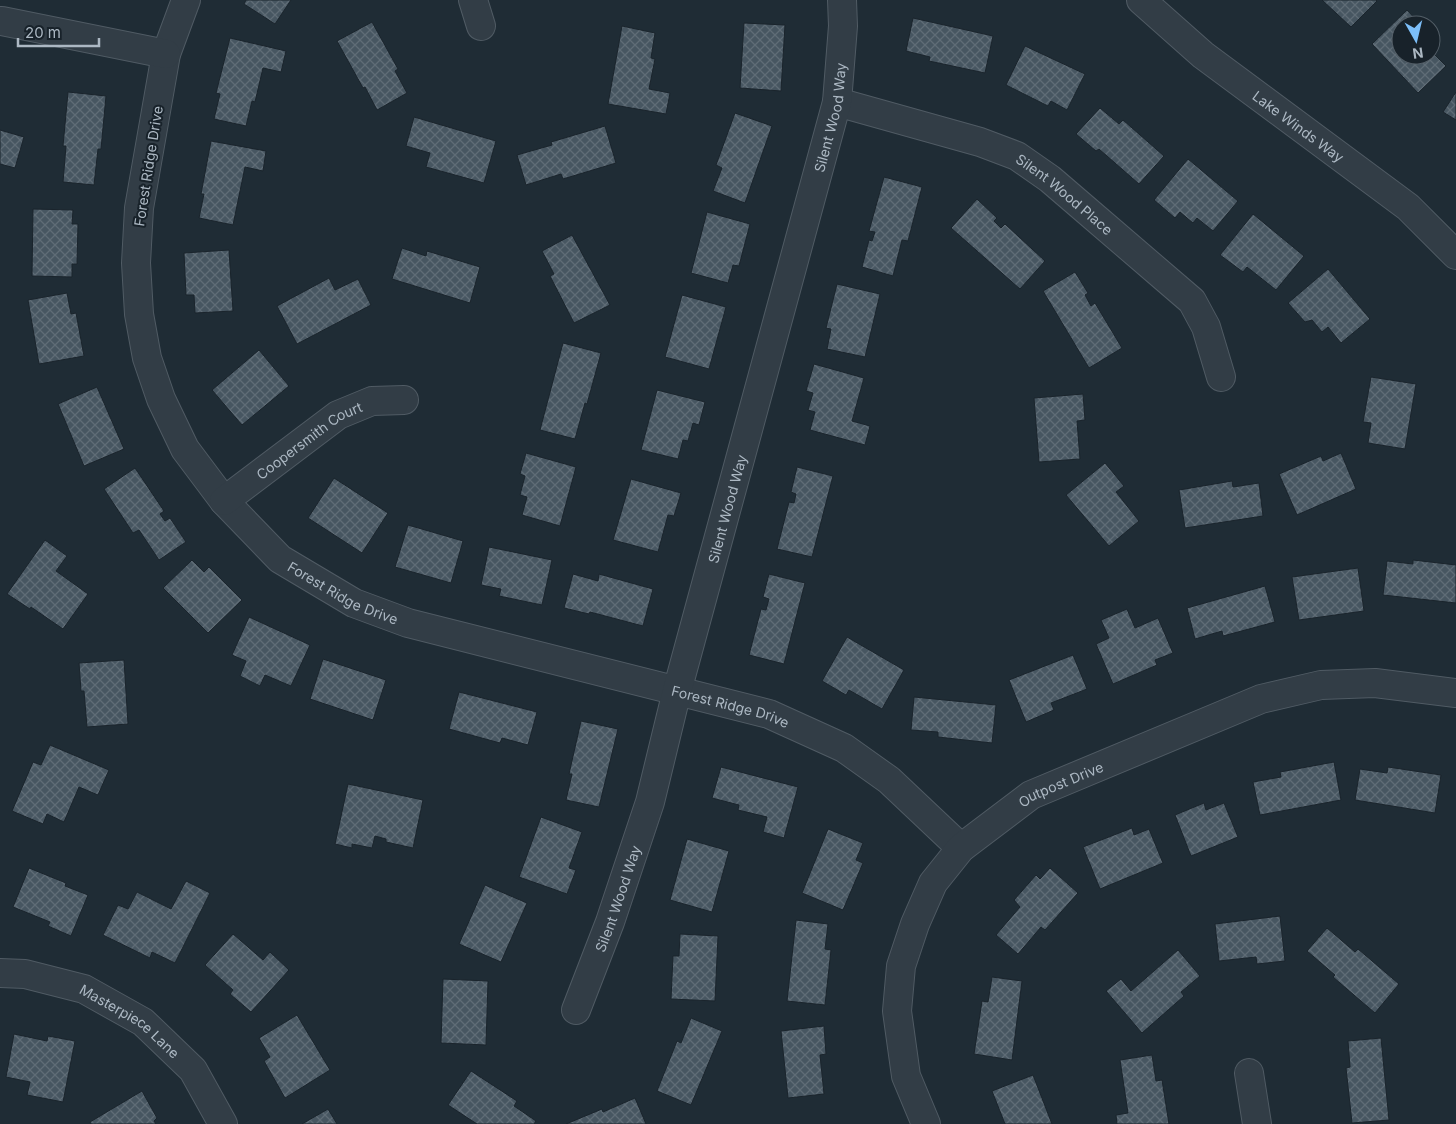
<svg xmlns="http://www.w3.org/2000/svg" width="1456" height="1124" font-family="Inter,sans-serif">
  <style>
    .building { fill: url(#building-cross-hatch); stroke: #1a242c }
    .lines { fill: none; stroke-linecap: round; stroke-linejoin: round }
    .minor-casing { stroke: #505b64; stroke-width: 30 }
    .minor { stroke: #323d46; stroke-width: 28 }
    .labels { text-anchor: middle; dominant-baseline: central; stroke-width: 4; stroke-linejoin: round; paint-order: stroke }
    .street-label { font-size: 14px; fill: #acb8c3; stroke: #18222a }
  </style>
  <defs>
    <pattern id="building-cross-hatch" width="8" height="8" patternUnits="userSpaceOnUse" patternTransform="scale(1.25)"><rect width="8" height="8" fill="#475661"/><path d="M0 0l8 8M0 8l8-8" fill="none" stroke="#5f6c76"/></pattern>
  </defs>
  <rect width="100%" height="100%" fill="#1f2c35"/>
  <g class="building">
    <polygon points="246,0 291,0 275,24 244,4"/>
    <polygon points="1322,0 1376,0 1377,1 1351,27"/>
    <polygon points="1407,10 1421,25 1401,25 1401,55 1431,55 1431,51 1446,66 1418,93 1372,44"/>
    <polygon points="913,18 993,36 985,73 929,61 930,57 906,51"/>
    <polygon points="372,22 398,69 395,71 407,93 377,110 365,87 363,88 337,41"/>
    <polygon points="744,23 785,25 781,91 740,88"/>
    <polygon points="622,26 655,33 651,58 655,59 649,89 670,93 666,114 608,104"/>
    <polygon points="230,38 286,51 281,72 263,68 255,102 252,101 246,126 214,119 220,94 216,93"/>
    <polygon points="1025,46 1085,74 1067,110 1051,101 1048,106 1006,85"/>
    <polygon points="68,92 106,96 101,149 98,149 94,185 63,182 66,146 63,146"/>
    <polygon points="1456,92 1456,120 1443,112"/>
    <polygon points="1100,108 1119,124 1123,120 1164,156 1139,184 1099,149 1096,151 1076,134"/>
    <polygon points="735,113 772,126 745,203 713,191 722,168 716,165"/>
    <polygon points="414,117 496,141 484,183 426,167 430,153 406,146"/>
    <polygon points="605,126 616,163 563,179 561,174 526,185 517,155 552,145 551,142"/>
    <polygon points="0,130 24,137 15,168 0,164"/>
    <polygon points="211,141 266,151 263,171 245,167 233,225 199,218 204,194 201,194"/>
    <polygon points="1188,159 1238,201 1213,231 1197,218 1193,223 1180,212 1175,218 1154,200"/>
    <polygon points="884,177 922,187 908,241 902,240 893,276 862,267 869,240 872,241 875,232 869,231"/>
    <polygon points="977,199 997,218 994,221 1001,228 1005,224 1045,261 1020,289 951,228"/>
    <polygon points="33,209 73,210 72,224 78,224 77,264 72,264 72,277 32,276"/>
    <polygon points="707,212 750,224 739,266 733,265 728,283 691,273"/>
    <polygon points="1253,214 1304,256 1276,290 1247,267 1243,272 1220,255"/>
    <polygon points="572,235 610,305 574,323 550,276 554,274 542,251"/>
    <polygon points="402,248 426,256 427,251 480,267 470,303 392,279"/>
    <polygon points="229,250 233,311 195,313 194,295 186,295 184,253"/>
    <polygon points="1328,269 1370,319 1341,343 1328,327 1322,332 1312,320 1305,322 1288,303"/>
    <polygon points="1075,272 1088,293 1085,295 1091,306 1095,303 1122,348 1089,368 1043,291"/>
    <polygon points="329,278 335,290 358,279 371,305 297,344 277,306"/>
    <polygon points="837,284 880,294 865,357 827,349 831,329 826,328"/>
    <polygon points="67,293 71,314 76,313 84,356 39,364 28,300"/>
    <polygon points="682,295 726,307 709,369 665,357"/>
    <polygon points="563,343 601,353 587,404 585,403 575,439 540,430"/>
    <polygon points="259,350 289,386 242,425 212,390"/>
    <polygon points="814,364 864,378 852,421 870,426 865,445 810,430 815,412 808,410 813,393 806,391"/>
    <polygon points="1371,377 1416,384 1405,449 1368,443 1371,423 1363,422"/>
    <polygon points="97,387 124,449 84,466 58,404"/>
    <polygon points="657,390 705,402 699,425 693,423 688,441 683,440 678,459 641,450"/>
    <polygon points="1083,394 1085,420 1077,421 1080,459 1039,462 1034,398"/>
    <polygon points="526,453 576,467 560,526 522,515 527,497 520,495 525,476 520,474"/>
    <polygon points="1341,453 1356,489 1297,515 1279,474 1321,456 1323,461"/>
    <polygon points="1105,463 1124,486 1116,492 1139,521 1109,546 1066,495"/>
    <polygon points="797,467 833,476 812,557 777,549 789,502 794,503 796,494 791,492"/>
    <polygon points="135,468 164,511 160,514 165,521 170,518 186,542 159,560 139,530 133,533 104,489"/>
    <polygon points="334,478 388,513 362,553 308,518"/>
    <polygon points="631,479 681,493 674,516 668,515 658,552 613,540"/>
    <polygon points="1232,481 1233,487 1259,483 1263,516 1185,528 1179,490"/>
    <polygon points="408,525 463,541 451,583 395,567"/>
    <polygon points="45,540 67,556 56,571 88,594 63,629 31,607 30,609 7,594"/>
    <polygon points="489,547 552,560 542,605 499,596 501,589 481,585"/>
    <polygon points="192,560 204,572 209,567 242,600 208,633 163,588"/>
    <polygon points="1413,560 1456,565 1456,603 1383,595 1387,561 1413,564"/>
    <polygon points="1358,568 1364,611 1299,620 1292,577"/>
    <polygon points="573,574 598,581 599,574 653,589 643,626 590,612 589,614 564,608"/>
    <polygon points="769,574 805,583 784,664 749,655 761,609 766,610 769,599 763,597"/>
    <polygon points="1265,586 1275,622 1223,636 1222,631 1195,639 1187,608"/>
    <polygon points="1127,609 1135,628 1158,618 1173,653 1155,660 1157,665 1113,684 1096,644 1109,638 1101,620"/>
    <polygon points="249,617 310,645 291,686 265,675 260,686 240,676 246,661 232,655"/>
    <polygon points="847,637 904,670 882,709 849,690 846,695 822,681"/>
    <polygon points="1073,655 1087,689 1051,703 1054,710 1026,722 1009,680"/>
    <polygon points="323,659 386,680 373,720 310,699"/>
    <polygon points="124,660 128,724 87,727 84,691 81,691 79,663"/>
    <polygon points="459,692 537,712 528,745 502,738 500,743 449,729"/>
    <polygon points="914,697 996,705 992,743 938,737 938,732 911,730"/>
    <polygon points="581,721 618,729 599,807 566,800 572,774 569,774"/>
    <polygon points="50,745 109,770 98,795 79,787 64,822 47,814 43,824 12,811 33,762 41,765"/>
    <polygon points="1334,762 1341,800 1260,815 1253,782 1281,777 1280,772"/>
    <polygon points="721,767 798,787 784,838 763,832 767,817 738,810 739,805 712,798"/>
    <polygon points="1388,767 1441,775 1435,813 1355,800 1360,769 1387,773"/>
    <polygon points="348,784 423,800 413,848 386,842 386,839 375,836 372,848 352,844 352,848 335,844"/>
    <polygon points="1204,803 1206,810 1224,803 1238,837 1191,856 1175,815"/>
    <polygon points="541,817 582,832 569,868 576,870 567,894 519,877"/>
    <polygon points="1132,828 1134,835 1149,829 1163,863 1100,889 1083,847"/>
    <polygon points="828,829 863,843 856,860 863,863 843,910 802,893"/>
    <polygon points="687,839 729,851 712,912 670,900"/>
    <polygon points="29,868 66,883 65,886 88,895 71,936 48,926 50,922 13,907"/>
    <polygon points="1050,868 1078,893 1045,930 1041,927 1018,954 996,935 1020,907 1014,900 1036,875 1040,879"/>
    <polygon points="186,881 210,893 175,963 152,952 150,958 103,935 118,905 128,909 137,892 171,909"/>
    <polygon points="485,885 527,903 501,962 459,944"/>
    <polygon points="1280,916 1285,961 1257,964 1256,957 1219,961 1215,924"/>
    <polygon points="796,920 828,924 825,949 831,950 825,1005 787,1001"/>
    <polygon points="1327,928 1355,952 1358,949 1399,984 1375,1013 1333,977 1335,975 1307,951"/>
    <polygon points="233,934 263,960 270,952 289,970 251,1012 230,994 233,990 205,965"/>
    <polygon points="680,934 718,936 715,1001 671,999 673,956 679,956"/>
    <polygon points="1178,950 1200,976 1181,992 1184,996 1142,1033 1106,991 1121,979 1131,991"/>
    <polygon points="992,977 1022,981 1012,1060 974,1054 982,1001 988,1002"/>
    <polygon points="443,979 488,981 486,1045 441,1043"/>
    <polygon points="297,1015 330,1070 285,1098 264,1061 270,1057 259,1038"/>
    <polygon points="691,1018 722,1031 691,1105 657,1091 677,1041 681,1043"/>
    <polygon points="824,1026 826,1054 820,1055 824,1094 788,1098 781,1031"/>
    <polygon points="14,1034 47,1041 48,1036 75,1041 63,1102 27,1095 30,1082 6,1077"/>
    <polygon points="1381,1038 1389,1120 1352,1123 1346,1068 1350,1067 1348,1041"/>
    <polygon points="1152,1055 1156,1081 1162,1080 1169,1124 1117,1124 1116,1115 1128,1113 1120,1060"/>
    <polygon points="471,1071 517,1101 514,1106 536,1121 534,1124 477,1124 448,1105"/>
    <polygon points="1033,1075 1052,1124 1005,1124 992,1091"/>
    <polygon points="142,1091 157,1118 154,1121 156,1124 91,1124 90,1122"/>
    <polygon points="635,1098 646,1124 566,1124 602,1109 603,1112"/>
    <polygon points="328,1109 337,1124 302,1124"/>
  </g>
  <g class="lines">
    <defs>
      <g id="minor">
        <path id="s1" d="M186,0l-20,54 -27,154 -3,55 3,51 8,44 14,41 24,50 39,52 56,58 74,44 54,20 361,91 75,34 45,32 72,68"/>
        <polyline points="473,0 481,26"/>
        <path id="s2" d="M1141,0l62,55 205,152 48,48"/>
        <polyline points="2,21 166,54"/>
        <path id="s3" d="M837,102l143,40 37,14 33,23 142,122 14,26 15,50"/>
        <path id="s4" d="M224,501l114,-86 34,-14 32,-1"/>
        <path id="s5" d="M0,973l25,1 59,15 59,33 50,48 30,54"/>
        <path id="s6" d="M576,1010l34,-88 40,-120 27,-111 160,-589 6,-76 -1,-26"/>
        <polyline points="1249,1073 1257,1124"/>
        <path id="s7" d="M926,1124l-20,-48 -9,-65 4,-45 14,-42 18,-41 28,-35 70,-53 230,-96 60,-14 54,-2 81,10"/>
      </g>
    </defs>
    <use href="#minor" class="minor-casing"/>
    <use href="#minor" class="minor"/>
  </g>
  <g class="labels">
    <g class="street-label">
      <text stroke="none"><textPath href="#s6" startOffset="929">Silent Wood Way</textPath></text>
      <text stroke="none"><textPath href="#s2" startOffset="202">Lake Winds Way</textPath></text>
      <text transform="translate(148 166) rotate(-81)">Forest Ridge Drive</text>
      <text stroke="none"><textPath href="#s3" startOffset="249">Silent Wood Place</textPath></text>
      <text stroke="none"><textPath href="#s4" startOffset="105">Coopersmith Court</textPath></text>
      <text stroke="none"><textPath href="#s6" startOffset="524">Silent Wood Way</textPath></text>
      <text stroke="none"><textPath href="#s1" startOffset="681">Forest Ridge Drive</textPath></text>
      <text stroke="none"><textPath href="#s1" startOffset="1086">Forest Ridge Drive</textPath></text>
      <text stroke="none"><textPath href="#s7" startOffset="416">Outpost Drive</textPath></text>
      <text stroke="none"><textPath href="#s6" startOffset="119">Silent Wood Way</textPath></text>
      <text stroke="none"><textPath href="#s5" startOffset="142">Masterpiece Lane</textPath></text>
    </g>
  </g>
  <g transform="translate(1416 40) rotate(172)"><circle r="24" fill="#18222a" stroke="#535e67"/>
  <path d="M0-4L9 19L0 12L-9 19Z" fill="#7cbef8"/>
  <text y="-8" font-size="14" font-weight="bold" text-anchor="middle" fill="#acb8c3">N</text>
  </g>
  <path d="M18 38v8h81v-8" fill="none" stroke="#acb8c3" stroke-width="2.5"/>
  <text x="25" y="38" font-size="15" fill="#acb8c3" stroke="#18222a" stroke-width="4" paint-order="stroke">20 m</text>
</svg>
